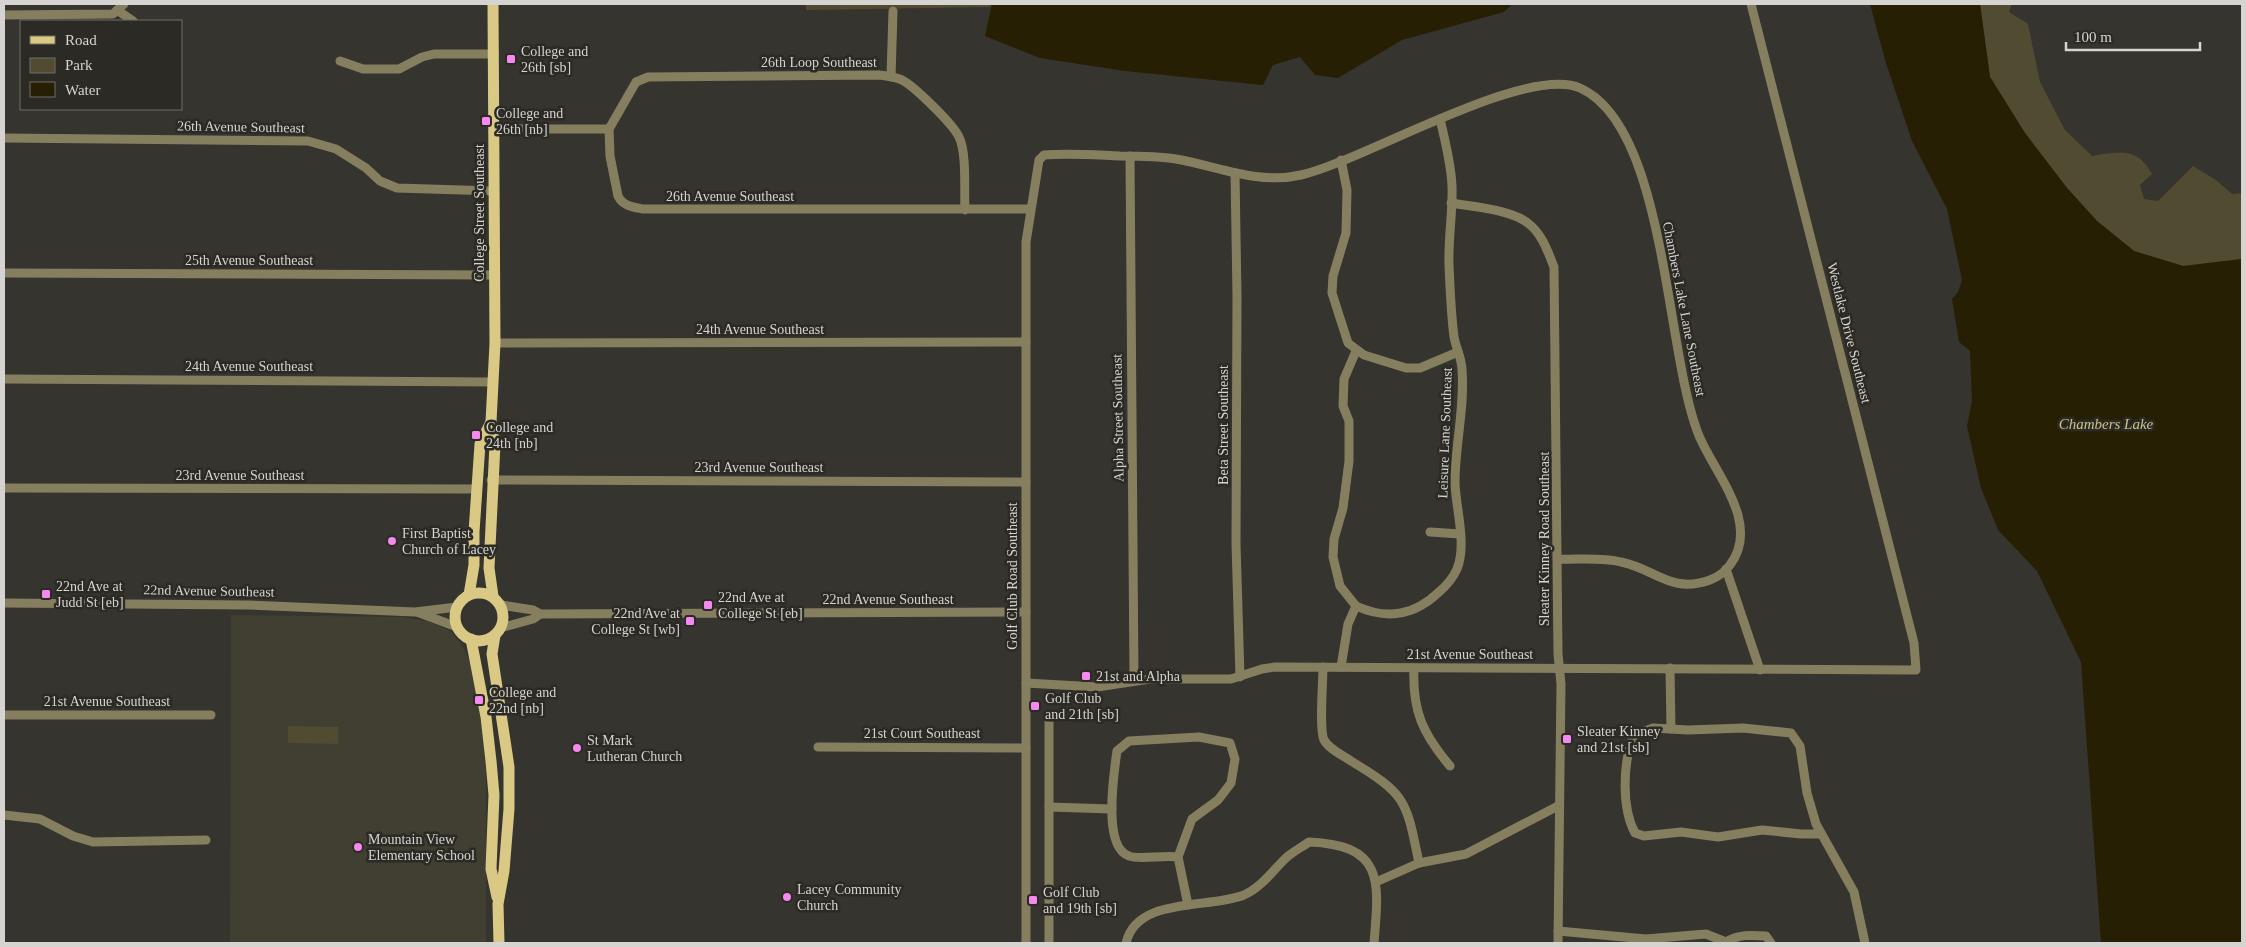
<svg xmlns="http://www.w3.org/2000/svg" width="2246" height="947" font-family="'Times New Roman',serif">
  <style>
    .built { fill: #413e32 }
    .green { fill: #514b32 }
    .water { fill: #261f03 }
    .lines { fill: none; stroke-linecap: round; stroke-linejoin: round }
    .minor { stroke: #867f5f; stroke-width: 9 }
    .major { stroke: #d9c985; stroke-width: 11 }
    .poi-dot { fill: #f589ef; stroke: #2b2a24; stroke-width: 2 }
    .labels { text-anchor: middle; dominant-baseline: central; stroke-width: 5; stroke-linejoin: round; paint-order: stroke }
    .poi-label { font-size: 14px; fill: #d5d4d0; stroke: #2b2a24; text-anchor: start }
    .street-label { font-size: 14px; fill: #d5d4d0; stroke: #2b2a24 }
    .water-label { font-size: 15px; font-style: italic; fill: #cdc088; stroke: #2b2a24 }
  </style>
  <rect width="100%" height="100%" fill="#35342e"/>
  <polygon class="built" points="231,615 402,617 428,621 451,631 463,647 471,664 486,751 486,943 230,943"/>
  <g class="green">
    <polygon points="806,4 992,4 990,7 806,10"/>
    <path d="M1980,4h32l-3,8 19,12 12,58 25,48 27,26c27,-5 46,-9 60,18l-12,11 4,14 14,2 35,-35 23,14 16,14 10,-1v66l-59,7 -49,-15 -37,-30 -30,-33 -42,-55 -35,-56z"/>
    <polygon points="288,726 338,727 338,744 288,743"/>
  </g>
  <g class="water">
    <polygon points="992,4 1512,4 1504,12 1402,40 1338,78 1315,75 1300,57 1273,65 1263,85 1125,71 1040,58 985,36"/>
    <polygon points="1870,4 1980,4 1990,77 2025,133 2067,188 2097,221 2134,251 2183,266 2242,259 2242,943 2101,943 2081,662 2037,571 1998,530 1981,488 1967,426 1972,401 1970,351 1959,342 1952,299 1958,292 1962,280 1947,209 1912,141 1886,63"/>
  </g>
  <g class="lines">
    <g class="minor">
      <polyline points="117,10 133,21"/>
      <polyline points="4,15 113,14 124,4"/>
      <polyline points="340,61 363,69 399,69 422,57 434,54 494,54"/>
      <polyline points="891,77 893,11"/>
      <polyline points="494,129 609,129"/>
      <polyline points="4,138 308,141 336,149 366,168 380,181 397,188 494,191"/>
      <polyline points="1130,156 1134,680"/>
      <polyline points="1341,160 1347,190 1346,233 1333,276 1332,293 1348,343 1364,355 1406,368 1420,368 1458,352"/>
      <polyline points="1235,173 1237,296 1236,544 1240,677"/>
      <path d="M1451,203c21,4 61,6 78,21 13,10 19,28 25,43l4,387 3,30 -3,259"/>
      <path d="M965,210c-1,-19 2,-57 -6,-73 -6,-13 -44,-50 -57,-57 -7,-3 -16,-4 -23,-5l-231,2 -12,5 -27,47 1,27 8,40c5,10 14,11 25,13h387"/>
      <polyline points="4,273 495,275"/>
      <polyline points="495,343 1026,342"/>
      <polyline points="4,379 493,382"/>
      <polyline points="491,480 1026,482"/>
      <polyline points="4,488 476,489"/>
      <polyline points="1430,532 1460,534"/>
      <polyline points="1726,569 1760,670"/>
      <polyline points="4,603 248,605 415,612 457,607"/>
      <polyline points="501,605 533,610 540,614 1026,612"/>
      <path d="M1356,606c31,14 58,10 83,-14 7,-6 14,-14 18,-23 10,-25 -1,-59 -2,-86 0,-38 10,-76 7,-113 0,-11 -6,-22 -8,-33 -3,-24 -4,-48 -5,-72 -1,-27 4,-53 3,-79 -1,-23 -7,-45 -12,-67"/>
      <polyline points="1356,606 1340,586 1333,557 1334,539 1343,508 1349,461 1349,421 1343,406 1344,379 1356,351"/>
      <polyline points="417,612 457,627"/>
      <polyline points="500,628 533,619 540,614"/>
      <path d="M1323,667c0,15 -4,62 1,73 5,9 18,15 27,21 56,34 55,39 68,102"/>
      <polyline points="1341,667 1348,624 1356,606"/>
      <path d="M1414,668c-2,43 9,66 36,98"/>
      <polyline points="1670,668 1671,729"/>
      <polyline points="1026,683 1097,687 1150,679 1231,679 1262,669 1275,667 1916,670 1914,643 1751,4"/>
      <polyline points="4,715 211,715"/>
      <polyline points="818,747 1026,748"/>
      <polyline points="1049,807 1112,809"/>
      <polyline points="4,815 40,819 73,836 93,842 206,840"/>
      <path d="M1821,834h-20l-39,-4 -44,7 -37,-5 -37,4 -9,-3c-14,-26 -12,-72 -1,-98l19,-7 35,2 55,-2 48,5 9,13 7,47 9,31 38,68 11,51"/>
      <path d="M1178,857c-14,-2 -40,3 -49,-1 -27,-9 -15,-83 -12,-105l12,-10 70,-4 31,6 5,16 -4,24 -13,17 -26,19 -14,38 10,48"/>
      <polyline points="1376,882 1419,863 1466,854 1558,806"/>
      <polyline points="1558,931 1646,939 1706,934 1726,942"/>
      <polyline points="1049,941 1049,721"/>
      <path d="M1726,942c12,-8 26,-7 40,-6l5,7"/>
      <path d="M1026,943v-701l13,-82 5,-5c25,-2 51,0 76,1 19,0 38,0 56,3 41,7 82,26 125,16 62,-14 224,-111 279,-87 88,39 85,270 120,350 16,37 61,86 30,127 -5,7 -12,12 -20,15 -40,14 -54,-11 -89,-18 -20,-5 -43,-2 -63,-3"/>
      <path d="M1126,943c11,-47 84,-34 118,-48 18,-8 29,-25 43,-38 7,-6 15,-10 22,-15 76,3 70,40 65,101"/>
    </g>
    <g class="major">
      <circle cx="479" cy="617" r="24"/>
      <polyline points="469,595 474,565 474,532 480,444 491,422"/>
      <polyline points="493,596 489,568 495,444 491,422 495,343 493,4"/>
      <polyline points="495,635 492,654 509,767 509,809 504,871 498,904 499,943"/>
      <polyline points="471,639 486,717 491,761 494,795 491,869 497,897"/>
    </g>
  </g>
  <g class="poi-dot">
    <rect x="506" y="54" width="10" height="10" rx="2.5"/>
    <rect x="481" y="116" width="10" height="10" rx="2.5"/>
    <rect x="471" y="430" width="10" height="10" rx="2.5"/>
    <circle cx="392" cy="541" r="5"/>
    <rect x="41" y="589" width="10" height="10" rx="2.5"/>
    <rect x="703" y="600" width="10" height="10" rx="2.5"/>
    <rect x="685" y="616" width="10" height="10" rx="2.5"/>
    <rect x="1081" y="671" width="10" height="10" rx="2.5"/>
    <rect x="474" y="695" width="10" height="10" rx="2.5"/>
    <rect x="1030" y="701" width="10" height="10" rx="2.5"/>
    <rect x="1562" y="734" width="10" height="10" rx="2.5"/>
    <circle cx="577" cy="748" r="5"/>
    <circle cx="358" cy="847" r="5"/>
    <circle cx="787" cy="897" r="5"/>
    <rect x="1028" y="895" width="10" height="10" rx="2.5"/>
  </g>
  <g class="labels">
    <g class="poi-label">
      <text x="521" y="51">College and<tspan x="521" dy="16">26th [sb]</tspan></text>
      <text x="496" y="113">College and<tspan x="496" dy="16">26th [nb]</tspan></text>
      <text x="486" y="427">College and<tspan x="486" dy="16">24th [nb]</tspan></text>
      <text x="402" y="533">First Baptist<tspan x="402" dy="16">Church of Lacey</tspan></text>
      <text x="56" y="586">22nd Ave at<tspan x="56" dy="16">Judd St [eb]</tspan></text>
      <text x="718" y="597">22nd Ave at<tspan x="718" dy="16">College St [eb]</tspan></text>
      <text x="680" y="613" text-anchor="end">22nd Ave at<tspan x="680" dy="16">College St [wb]</tspan></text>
      <text x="1096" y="676">21st and Alpha</text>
      <text x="489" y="692">College and<tspan x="489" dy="16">22nd [nb]</tspan></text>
      <text x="1045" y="698">Golf Club<tspan x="1045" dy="16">and 21th [sb]</tspan></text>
      <text x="1577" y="731">Sleater Kinney<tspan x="1577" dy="16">and 21st [sb]</tspan></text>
      <text x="587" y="740">St Mark<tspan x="587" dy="16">Lutheran Church</tspan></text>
      <text x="368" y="839">Mountain View<tspan x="368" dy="16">Elementary School</tspan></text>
      <text x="797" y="889">Lacey Community<tspan x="797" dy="16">Church</tspan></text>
      <text x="1043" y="892">Golf Club<tspan x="1043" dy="16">and 19th [sb]</tspan></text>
    </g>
    <g class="street-label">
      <text x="819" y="62">26th Loop Southeast</text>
      <text transform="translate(241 127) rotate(1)">26th Avenue Southeast</text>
      <text x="730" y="196">26th Avenue Southeast</text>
      <text transform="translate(479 213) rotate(-90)">College Street Southeast</text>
      <text x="249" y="260">25th Avenue Southeast</text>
      <text transform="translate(1684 309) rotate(79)">Chambers Lake Lane Southeast</text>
      <text x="760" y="329">24th Avenue Southeast</text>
      <text transform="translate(1849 333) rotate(76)">Westlake Drive Southeast</text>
      <text x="249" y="366">24th Avenue Southeast</text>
      <text transform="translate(1118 418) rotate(-91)">Alpha Street Southeast</text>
      <text transform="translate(1223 425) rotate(-90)">Beta Street Southeast</text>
      <text transform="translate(1445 433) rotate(-88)">Leisure Lane Southeast</text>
      <text x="759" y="467">23rd Avenue Southeast</text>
      <text x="240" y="475">23rd Avenue Southeast</text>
      <text transform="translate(1544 539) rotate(-90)">Sleater Kinney Road Southeast</text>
      <text transform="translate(1012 576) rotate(-90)">Golf Club Road Southeast</text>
      <text transform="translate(209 591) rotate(1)">22nd Avenue Southeast</text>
      <text x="888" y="599">22nd Avenue Southeast</text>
      <text x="1470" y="654">21st Avenue Southeast</text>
      <text x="107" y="701">21st Avenue Southeast</text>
      <text x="922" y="733">21st Court Southeast</text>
    </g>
    <g class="water-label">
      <text x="2106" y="424">Chambers Lake</text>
    </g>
  </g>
  <rect width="2246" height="947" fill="none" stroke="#d5d4d0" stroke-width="10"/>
  <rect x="20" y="20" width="162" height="90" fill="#2b2a24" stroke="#6f6e69"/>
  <rect x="30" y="36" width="25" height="8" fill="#d9c985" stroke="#6f6e69"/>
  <text x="65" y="45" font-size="15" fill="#d5d4d0">Road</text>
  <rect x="30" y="58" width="25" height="15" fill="#514b32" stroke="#6f6e69"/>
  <text x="65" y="70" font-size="15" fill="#d5d4d0">Park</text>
  <rect x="30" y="82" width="25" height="15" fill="#261f03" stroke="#6f6e69"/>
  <text x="65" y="95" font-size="15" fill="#d5d4d0">Water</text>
  <path d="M2066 42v8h134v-8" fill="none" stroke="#d5d4d0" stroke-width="2.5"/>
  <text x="2074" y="42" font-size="15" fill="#d5d4d0" stroke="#2b2a24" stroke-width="4" paint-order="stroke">100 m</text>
</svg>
